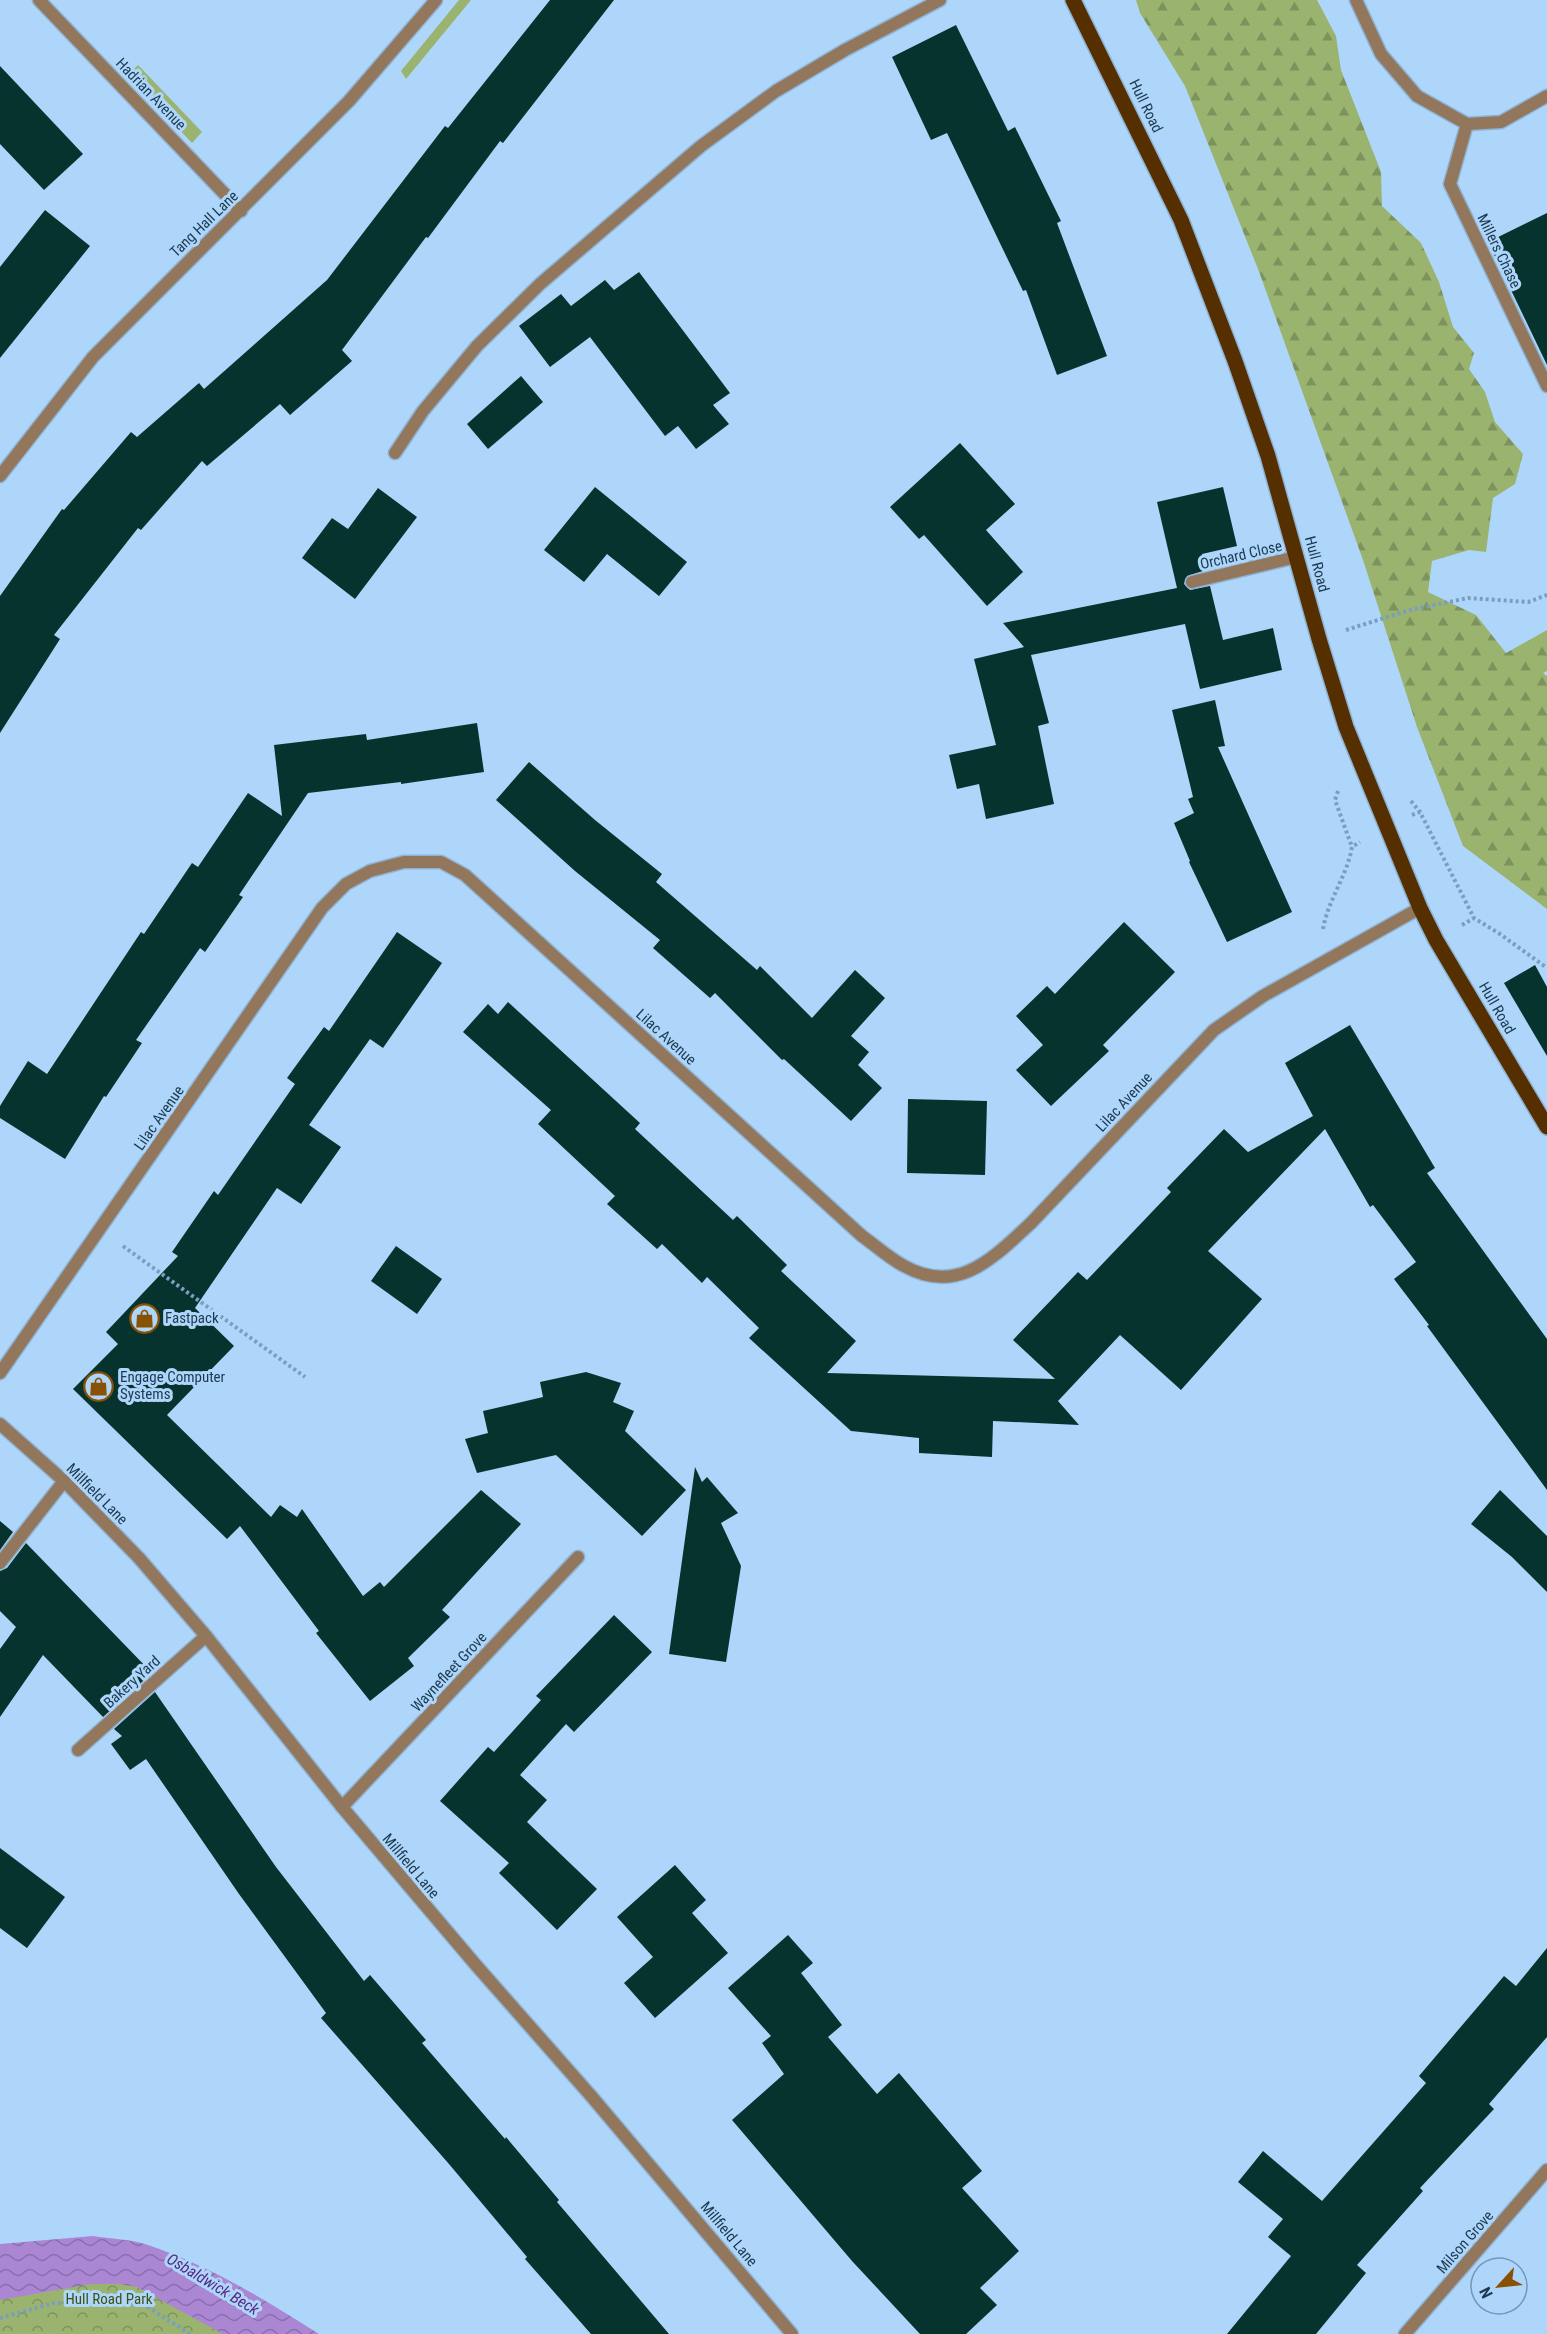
<svg xmlns="http://www.w3.org/2000/svg" width="1547" height="2334" font-family="'Roboto Condensed',sans-serif">
  <style>
    .green { fill: #9ab36e }
    .forest { fill: url(#forest-firs) }
    .park { fill: url(#park-crowns) }
    .water { fill: url(#water-waves) }
    .building { fill: #07332f }
    .lines { fill: none; stroke-linecap: round; stroke-linejoin: round }
    .service-casing { stroke: #8eb3d4; stroke-width: 15 }
    .minor-casing { stroke: #8eb3d4; stroke-width: 15 }
    .tertiary-casing { stroke: #8eb3d4; stroke-width: 15 }
    .primary-casing { stroke: #8eb3d4; stroke-width: 18 }
    .path { stroke: #7a9ebd; stroke-width: 4; stroke-dasharray: 3 3; stroke-linecap: butt }
    .service { stroke: #93775c; stroke-width: 12 }
    .minor { stroke: #93775c; stroke-width: 12 }
    .tertiary { stroke: #93775c; stroke-width: 12 }
    .primary { stroke: #552f00; stroke-width: 15 }
    .labels { text-anchor: middle; dominant-baseline: central; stroke-width: 6; stroke-linejoin: round; paint-order: stroke }
    .street-label { font-size: 15px; fill: #1b384f; stroke: #aed6fa }
    .poi-label { font-size: 15px; fill: #1b384f; stroke: #aed6fa; text-anchor: start }
    .park-label { font-size: 15px; fill: #3e5013; stroke: #aed6fa }
    .water-label { font-size: 16px; font-style: italic; fill: #592983; stroke: #aed6fa }
  </style>
  <defs>
    <pattern id="forest-firs" width="22" height="20" patternUnits="userSpaceOnUse" patternTransform="scale(1.5)"><rect width="22" height="20" fill="#9ab36e"/><path d="M5 1l3.5 6h-7zM16 11l3.5 6h-7z" fill="#7d935d"/></pattern>
    <pattern id="park-crowns" width="20" height="18" patternUnits="userSpaceOnUse" patternTransform="scale(1.5)"><rect width="20" height="18" fill="#9ab36e"/><path d="M2 6a3 3 0 1 1 6 0M12 15a3 3 0 1 1 6 0" fill="none" stroke="#7d935d"/></pattern>
    <pattern id="water-waves" width="16" height="10" patternUnits="userSpaceOnUse" patternTransform="scale(1.5)"><rect width="16" height="10" fill="#aa86d3"/><path d="M0 5q4-4 8 0t8 0" fill="none" stroke="#8a6fae"/></pattern>
  </defs>
  <rect width="100%" height="100%" fill="#aed6fa"/>
  <g class="green">
    <polygon points="459,0 471,0 406,79 401,71"/>
    <polygon points="138,65 202,132 192,143 128,75"/>
  </g>
  <polygon class="forest" points="1136,0 1317,0 1336,36 1341,70 1381,172 1382,206 1421,243 1439,282 1453,327 1474,353 1469,369 1485,392 1495,422 1523,454 1515,484 1493,498 1486,552 1469,550 1432,561 1428,592 1476,615 1506,653 1547,630 1547,671 1543,673 1547,676 1547,909 1463,846 1417,727 1363,560 1258,269 1185,86 1140,13"/>
  <polygon class="park" points="79,2261 265,2334 0,2334 0,2269"/>
  <path class="water" d="M93,2236c17,3 38,3 55,9 60,20 118,55 171,89h-96l-86,-47 -18,-3h-28l-91,16v-56z"/>
  <g class="building">
    <polygon points="550,0 614,0 503,143 500,141 428,238 426,237 342,350 352,361 290,415 280,404 207,466 202,461 141,530 138,528 54,635 60,639 0,733 0,596 62,509 64,510 131,432 137,437 199,383 204,389 327,280 445,126 448,128"/>
    <polygon points="956,25 1008,131 1015,127 1061,221 1057,223 1107,356 1057,375 1026,290 1023,291 947,133 931,140 892,57"/>
    <polygon points="0,66 83,154 44,190 0,144"/>
    <polygon points="45,210 90,246 0,358 0,267"/>
    <polygon points="1547,213 1547,365 1488,242"/>
    <polygon points="639,272 730,393 713,405 729,424 696,449 678,426 665,436 590,337 550,367 519,326 561,294 571,306 605,280 614,290"/>
    <polygon points="521,376 543,402 488,449 467,424"/>
    <polygon points="960,443 1015,504 986,530 1023,572 987,606 924,535 919,539 890,507"/>
    <polygon points="595,487 687,562 659,596 607,554 584,582 544,550"/>
    <polygon points="1223,487 1237,546 1202,554 1206,570 1187,576 1184,584 1190,590 1210,586 1223,640 1273,628 1282,670 1200,689 1185,624 1031,655 1049,723 1038,726 1054,804 986,819 979,784 957,789 949,755 996,745 974,659 1024,647 1003,623 1177,588 1157,502"/>
    <polygon points="378,488 417,517 355,599 302,558 332,518 348,529"/>
    <polygon points="1215,700 1225,746 1218,747 1292,912 1227,942 1189,862 1190,861 1174,823 1194,813 1188,799 1193,797 1172,710"/>
    <polygon points="477,723 484,772 401,784 401,782 308,793 239,895 243,897 205,952 200,948 136,1040 142,1043 106,1097 104,1096 65,1159 0,1118 0,1106 28,1061 47,1074 141,932 144,934 192,863 198,867 248,793 282,816 274,745 366,734 367,740"/>
    <polygon points="529,762 595,820 662,874 656,882 757,970 760,966 812,1018 855,970 885,998 851,1036 869,1052 858,1065 882,1088 851,1121 784,1059 782,1060 715,993 710,998 653,948 660,940 575,871 496,800"/>
    <polygon points="1124,922 1175,972 1103,1045 1109,1051 1051,1106 1016,1070 1043,1045 1016,1016 1047,986 1055,994"/>
    <polygon points="397,932 442,963 383,1048 370,1039 309,1125 341,1147 301,1204 277,1188 195,1308 234,1346 167,1415 271,1517 280,1505 297,1517 302,1509 363,1596 380,1582 384,1587 481,1490 521,1524 442,1610 450,1617 408,1658 414,1666 370,1701 316,1633 319,1631 240,1526 227,1539 73,1389 118,1344 106,1332 178,1256 172,1252 214,1191 218,1195 295,1084 287,1078 324,1027 329,1031"/>
    <polygon points="1535,965 1547,987 1547,1056 1504,983"/>
    <polygon points="508,1002 640,1123 635,1129 733,1220 737,1216 787,1265 781,1271 856,1341 827,1373 1055,1379 1013,1340 1078,1272 1087,1280 1171,1192 1167,1188 1224,1129 1248,1152 1313,1116 1285,1063 1350,1025 1435,1168 1427,1173 1547,1339 1547,1490 1427,1326 1429,1325 1394,1279 1416,1262 1373,1205 1370,1207 1325,1129 1208,1251 1262,1299 1181,1390 1120,1335 1058,1401 1079,1425 993,1421 992,1457 919,1453 919,1438 851,1431 749,1338 759,1328 707,1277 702,1283 662,1244 657,1249 607,1204 615,1196 538,1124 551,1110 463,1032 488,1004 498,1014"/>
    <polygon points="908,1099 987,1101 985,1175 907,1173"/>
    <polygon points="396,1246 442,1279 417,1314 371,1281"/>
    <polygon points="586,1372 621,1383 613,1402 634,1411 625,1431 686,1490 642,1536 556,1455 477,1473 465,1439 488,1433 483,1411 543,1397 540,1382"/>
    <polygon points="695,1467 702,1482 707,1477 738,1513 721,1523 741,1566 726,1662 669,1654"/>
    <polygon points="1500,1490 1547,1536 1547,1592 1512,1557 1471,1524"/>
    <polygon points="0,1521 13,1532 0,1550"/>
    <polygon points="26,1543 152,1673 103,1717 43,1655 0,1717 0,1649 16,1627 0,1611 0,1571 7,1568"/>
    <polygon points="614,1615 652,1652 574,1732 566,1724 520,1775 547,1800 527,1822 597,1889 557,1930 499,1873 509,1863 440,1801 488,1747 494,1752 541,1700 536,1696"/>
    <polygon points="155,1692 276,1867 364,1981 370,1975 426,2040 422,2043 505,2139 506,2137 559,2200 557,2202 669,2334 591,2334 525,2259 527,2257 449,2164 321,2018 326,2013 239,1894 146,1759 130,1770 111,1744 122,1736 114,1729"/>
    <polygon points="0,1848 65,1897 27,1948 0,1928"/>
    <polygon points="675,1865 706,1900 692,1913 728,1953 655,2018 624,1983 653,1957 617,1917"/>
    <polygon points="788,1935 813,1963 801,1973 842,2025 828,2037 877,2094 899,2073 982,2171 962,2188 1019,2251 980,2288 997,2305 966,2334 920,2334 852,2261 732,2120 784,2074 762,2043 771,2036 728,1988"/>
    <polygon points="1547,1948 1547,2037 1489,2104 1494,2109 1420,2188 1423,2191 1357,2265 1366,2273 1316,2334 1227,2334 1291,2256 1268,2237 1283,2219 1238,2182 1251,2166 1263,2151 1322,2201 1426,2083 1419,2076 1504,1976 1516,1986"/>
  </g>
  <g class="lines">
    <defs>
      <g id="service">
        <polyline points="395,453 423,411 477,346 540,284 701,146 776,91 845,50 940,0"/>
        <polyline points="1192,582 1296,557"/>
        <polyline points="0,1563 64,1481"/>
        <polyline points="78,1750 206,1636"/>
      </g>
      <g id="minor">
        <polyline points="39,0 241,211"/>
        <polyline points="1356,0 1381,54 1417,96 1467,124 1501,122 1547,96"/>
        <polyline points="1467,124 1450,184 1547,386"/>
        <path d="M0,1373l322,-465 24,-24 24,-13 34,-9h37l24,13 397,361c14,10 27,22 42,30 54,30 89,-8 127,-43l183,-193 49,-34 157,-88"/>
        <polyline points="0,1424 64,1481 139,1558 206,1636 342,1807 475,1964 592,2097 792,2334"/>
        <polyline points="342,1807 578,1557"/>
        <polyline points="1405,2334 1547,2170"/>
      </g>
      <polyline id="tertiary" points="0,476 93,357 349,101 436,0"/>
      <polyline id="primary" points="1073,0 1181,220 1235,361 1268,456 1319,639 1346,727 1420,908 1436,940 1547,1127"/>
    </defs>
    <use href="#service" class="service-casing"/>
    <use href="#minor" class="minor-casing"/>
    <use href="#tertiary" class="tertiary-casing"/>
    <use href="#primary" class="primary-casing"/>
    <g class="path">
      <polyline points="1346,630 1410,610 1468,598 1528,602 1547,595"/>
      <polyline points="1338,791 1335,800 1352,847"/>
      <polyline points="1411,801 1420,812"/>
      <polyline points="1412,815 1420,812 1474,918 1500,934 1547,968"/>
      <polyline points="1462,925 1474,918"/>
      <path d="M1323,929c5,-29 24,-53 29,-82l8,-5"/>
      <polyline points="123,1246 305,1377"/>
      <polyline points="0,2318 54,2303 143,2304 190,2334"/>
    </g>
    <use href="#service" class="service"/>
    <use href="#minor" class="minor"/>
    <use href="#tertiary" class="tertiary"/>
    <use href="#primary" class="primary"/>
  </g>
  <defs>
    <symbol id="shop-ring" viewBox="-11 -11 22 22"><circle r="9.5" fill="#aed6fa" stroke="#895104" stroke-width="1.5"/><path d="M-5-2.5h2.3a2.7 3.5 0 0 1 5.4 0H5L5.5 6h-11ZM-1.5-2.5h3a1.5 2.3 0 0 0-3 0Z" fill="#895104"/></symbol>
  </defs>
  <g fill-rule="evenodd">
    <use href="#shop-ring" x="128" y="1302" width="33" height="33"/>
    <use href="#shop-ring" x="82" y="1370" width="33" height="33"/>
  </g>
  <g class="labels">
    <g class="street-label">
      <text transform="translate(151 94) rotate(46)">Hadrian Avenue</text>
      <text transform="translate(1146 106) rotate(64)">Hull Road</text>
      <text transform="translate(204 224) rotate(-44)">Tang Hall Lane</text>
      <text transform="translate(1499 251) rotate(64)">Millers Chase</text>
      <text transform="translate(1241 555) rotate(-13)">Orchard Close</text>
      <text transform="translate(1317 564) rotate(75)">Hull Road</text>
      <text transform="translate(1497 1008) rotate(60)">Hull Road</text>
      <text transform="translate(666 1037) rotate(42)">Lilac Avenue</text>
      <text transform="translate(1124 1102) rotate(-47)">Lilac Avenue</text>
      <text transform="translate(159 1118) rotate(-55)">Lilac Avenue</text>
      <text transform="translate(97 1494) rotate(45)">Millfield Lane</text>
      <text transform="translate(449 1672) rotate(-47)">Waynefleet Grove</text>
      <text transform="translate(132 1682) rotate(-42)">Bakery Yard</text>
      <text transform="translate(411 1866) rotate(50)">Millfield Lane</text>
      <text transform="translate(729 2234) rotate(50)">Millfield Lane</text>
      <text transform="translate(1465 2242) rotate(-49)">Milson Grove</text>
    </g>
    <g class="poi-label">
      <text x="165" y="1318">Fastpack</text>
      <text x="120" y="1377">Engage Computer<tspan x="120" dy="17">Systems</tspan></text>
    </g>
    <g class="park-label">
      <text x="109" y="2299">Hull Road Park</text>
    </g>
    <g class="water-label">
      <text transform="translate(213 2284) rotate(31)">Osbaldwick Beck</text>
    </g>
  </g>
  <g transform="translate(1499 2286) rotate(243)"><circle r="28" fill="#aed6fa" stroke="#7397b6" stroke-width="1.5"/>
  <path d="M0-4.5L10 22L0 15L-10 22Z" fill="#895104"/>
  <text y="-9" font-size="16" font-weight="bold" text-anchor="middle" fill="#1b384f">N</text>
  </g>
</svg>
